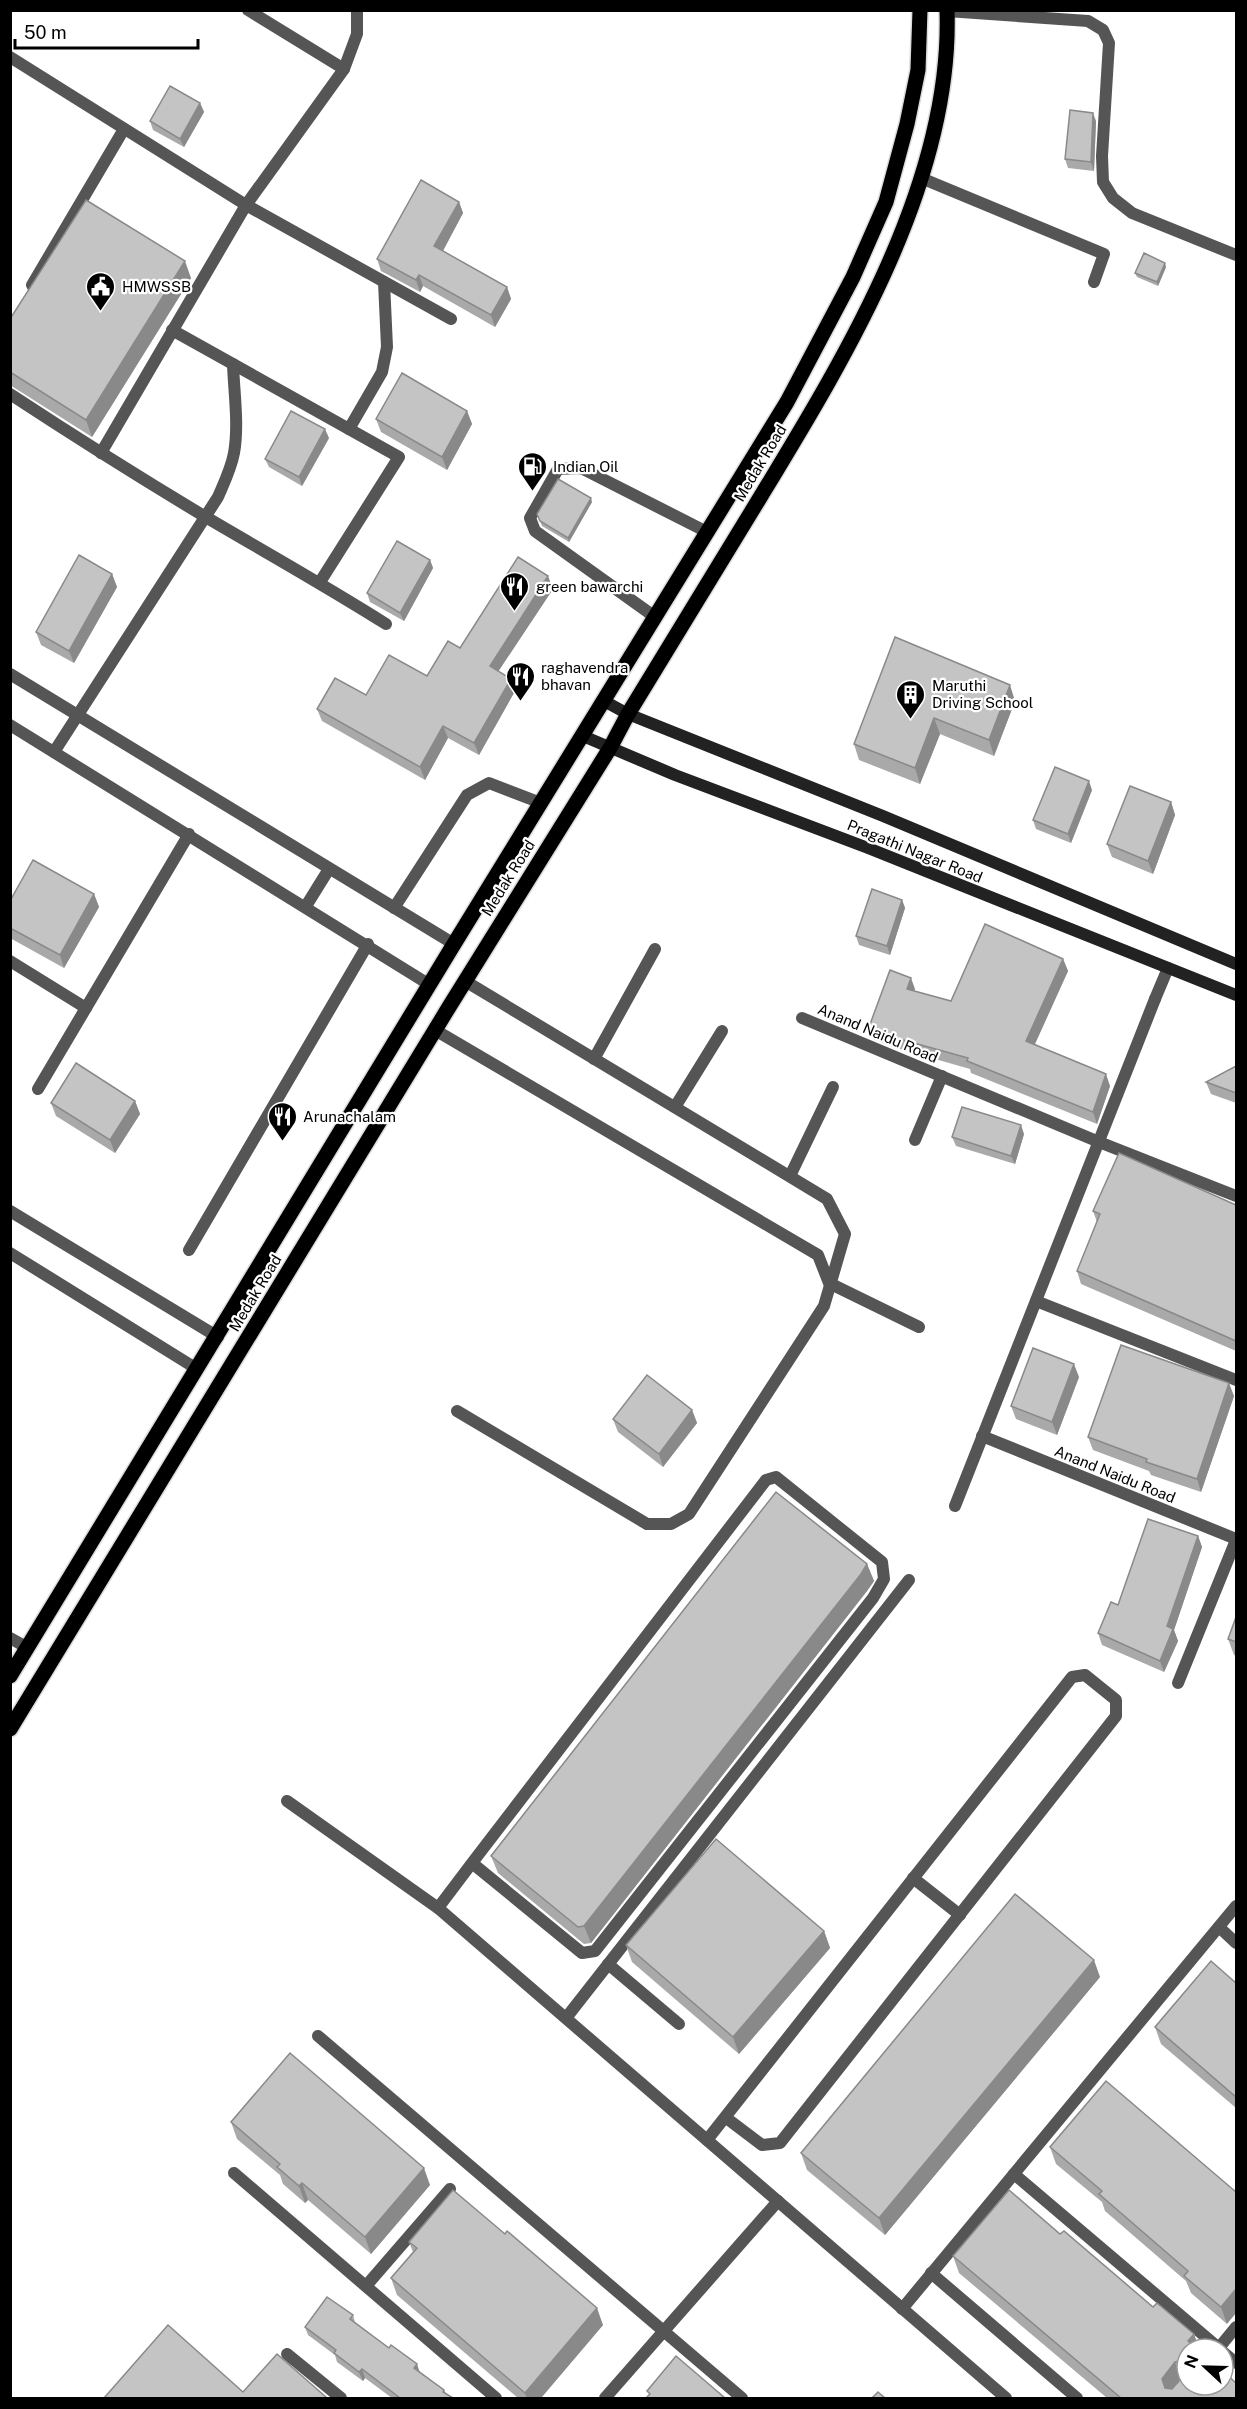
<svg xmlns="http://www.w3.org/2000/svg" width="1247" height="2409" font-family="'Public Sans',sans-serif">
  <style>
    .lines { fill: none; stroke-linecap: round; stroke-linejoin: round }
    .primary-casing { stroke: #dbdbdb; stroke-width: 18 }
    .lane { stroke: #555; stroke-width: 12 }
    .street { stroke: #555; stroke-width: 12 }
    .secondary { stroke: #222; stroke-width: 12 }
    .primary { stroke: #000; stroke-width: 15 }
    .wall { fill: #a9a9a9 }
    .shaded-wall { fill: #898989 }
    .building { fill: #c4c4c4; stroke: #898989; stroke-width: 1.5 }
    .labels { text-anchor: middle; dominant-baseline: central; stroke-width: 4.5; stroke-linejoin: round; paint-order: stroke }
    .poi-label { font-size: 15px; fill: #000; stroke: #fff; text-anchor: start }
    .street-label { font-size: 15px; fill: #000; stroke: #fff }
  </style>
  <rect width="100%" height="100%" fill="#fff"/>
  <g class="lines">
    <defs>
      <g id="primary">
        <polyline points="10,1676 454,944 787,402 853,277 886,202 907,124 918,70 920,10"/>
        <path d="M10,1729l439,-722 161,-259 18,-34c44,-72 88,-145 133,-218 85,-140 192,-315 186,-486"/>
      </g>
    </defs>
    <use href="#primary" class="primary-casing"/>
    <g class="lane">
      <polyline points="947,11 1088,21 1103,30 1109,43 1102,156 1103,182 1113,198 1132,213 1236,255"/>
      <polyline points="655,617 535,531 530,518 558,469 581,468 707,532"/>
      <polyline points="1155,999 1168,968"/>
      <polyline points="435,1030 818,1255 829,1283 919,1327"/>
      <polyline points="594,1059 655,949"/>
      <polyline points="675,1107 722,1031"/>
      <polyline points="790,1176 833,1087"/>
      <polyline points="189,1250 368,944"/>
      <polyline points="457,1411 647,1524 671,1524 689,1514 824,1306 845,1234 827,1199 465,981"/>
      <polyline points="438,1908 472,1863 766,1480 776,1477 882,1562 884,1579 873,1598 595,1951 582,1953 472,1863"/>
      <polyline points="608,1964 679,2024"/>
      <polyline points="566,2018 909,1580"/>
    </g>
    <g class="street">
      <polyline points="248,10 344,69"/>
      <polyline points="10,57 246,205 451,319"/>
      <polyline points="921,178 1104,254 1094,282"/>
      <polyline points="32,285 124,129"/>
      <polyline points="172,330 399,457 320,582"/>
      <path d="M10,394c64,42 129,83 194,122 61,36 122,70 182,108"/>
      <polyline points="349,429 382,372 387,347 384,282"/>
      <polyline points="101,453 246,205 344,69 357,34 357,10"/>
      <polyline points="10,674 454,944"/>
      <polyline points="10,725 430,985"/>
      <path d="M54,752l164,-255c6,-14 13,-28 16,-44 5,-28 0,-60 -1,-89"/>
      <polyline points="306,906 329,869"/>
      <polyline points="394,908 467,795 489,783 541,803"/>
      <polyline points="10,961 86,1008"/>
      <polyline points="802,1018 1099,1142 1236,1196"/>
      <polyline points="38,1089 189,834"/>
      <polyline points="915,1140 942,1076"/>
      <polyline points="10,1211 218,1337"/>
      <polyline points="10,1253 197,1369"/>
      <polyline points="1036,1301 1236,1380"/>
      <polyline points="982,1436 1236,1539"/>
      <polyline points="955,1506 1155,999"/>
      <polyline points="10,1638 28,1648"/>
      <polyline points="1178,1683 1236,1540"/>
      <polyline points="287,1801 438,1908 1006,2398"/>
      <polyline points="913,1878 960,1915"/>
      <polyline points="1219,1927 1236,1943"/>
      <polyline points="318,2036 742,2398"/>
      <polyline points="707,2140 1072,1677 1085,1675 1116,1700 1116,1716 780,2143 762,2145 725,2117"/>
      <polyline points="234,2173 496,2398"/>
      <polyline points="1014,2174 1220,2349"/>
      <polyline points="931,2273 1077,2398"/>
      <polyline points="366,2286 450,2189"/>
      <polyline points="902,2309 1236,1906"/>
      <polyline points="1218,2349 1236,2327"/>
      <polyline points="1223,2352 1236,2363"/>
      <polyline points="287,2354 341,2398"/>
      <polyline points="605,2398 778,2201"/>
    </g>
    <g class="secondary">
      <polyline points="604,701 628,714 883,816 1236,964"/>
      <polyline points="583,736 675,775 868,848 1236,995"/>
    </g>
    <use href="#primary" class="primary"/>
  </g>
  <g class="wall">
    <polygon points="200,103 204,112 184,147 153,130 150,121"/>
    <polygon points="1096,121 1094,171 1068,168 1065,159"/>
    <polygon points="459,202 463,213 443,251 507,287 511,299 495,327 423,286 420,292 381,271 377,259"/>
    <polygon points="1166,267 1158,286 1137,277 1135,273"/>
    <polygon points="191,278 92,437 10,385 10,319"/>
    <polygon points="467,411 472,424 447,470 381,432 376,419"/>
    <polygon points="329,438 302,486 269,467 265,459"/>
    <polygon points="592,502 569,542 542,526 537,514"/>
    <polygon points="430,560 433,568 404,621 370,602 367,593"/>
    <polygon points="112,574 117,587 74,663 41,645 36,632"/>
    <polygon points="553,589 498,671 511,679 515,691 479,755 448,738 425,780 322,721 317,709 366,695 427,676 460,648"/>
    <polygon points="895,637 1015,701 994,756 940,734 920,784 859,760 854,744"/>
    <polygon points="1092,790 1071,843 1036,829 1033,820"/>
    <polygon points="1171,802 1175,815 1153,874 1112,857 1107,844"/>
    <polygon points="94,894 99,907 64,968 10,938 10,901"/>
    <polygon points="902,900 905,908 890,955 859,945 856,936"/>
    <polygon points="1063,959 1068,971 1034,1045 1110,1086 1097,1124 971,1073 970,1069 893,1047 873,1039 869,1027 915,989 914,991 951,1001"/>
    <polygon points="1236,1066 1236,1103 1211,1094 1206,1082"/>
    <polygon points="135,1101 140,1114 115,1153 56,1116 51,1103"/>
    <polygon points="1024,1134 1015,1164 956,1146 952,1137"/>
    <polygon points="1236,1205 1236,1351 1081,1284 1077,1271 1097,1222 1093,1211"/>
    <polygon points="1079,1377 1057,1435 1016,1419 1011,1406"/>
    <polygon points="1234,1396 1201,1492 1151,1475 1149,1471 1093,1450 1088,1437"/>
    <polygon points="692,1410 697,1423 663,1467 618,1432 613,1419"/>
    <polygon points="1198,1536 1202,1547 1174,1630 1178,1641 1164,1672 1102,1645 1098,1633 1118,1605"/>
    <polygon points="867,1564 874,1581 867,1591 591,1943 584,1944 498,1873 491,1856"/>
    <polygon points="1236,1617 1236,1656 1234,1655 1228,1639"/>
    <polygon points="824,1931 830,1948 739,2054 632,1962 626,1945"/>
    <polygon points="1100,1977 885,2235 807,2170 801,2153"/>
    <polygon points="1236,1983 1236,2108 1161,2044 1155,2027"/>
    <polygon points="231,2122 430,2185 371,2254 308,2200 305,2203 283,2184 280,2175 237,2139"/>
    <polygon points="1050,2147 1236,2192 1227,2324 1191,2293 1186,2281 1105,2211 1102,2202 1056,2164"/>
    <polygon points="1060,2234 1153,2307 1194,2334 1199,2349 1187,2349 1187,2385 1236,2398 1107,2398 959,2273 953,2256"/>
    <polygon points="409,2242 603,2325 541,2398 518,2398 397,2295 391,2278 413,2252"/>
    <polygon points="353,2315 355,2322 444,2390 446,2393 453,2398 392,2398 365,2378 363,2381 337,2362 335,2355 308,2335 305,2327"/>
  </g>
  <g class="shaded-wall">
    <polygon points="200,103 204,112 184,147 180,139"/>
    <polygon points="1093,113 1096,121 1094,171 1091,162"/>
    <polygon points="459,202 463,213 439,258 434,246"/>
    <polygon points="185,261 191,278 92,437 86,420"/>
    <polygon points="1165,263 1166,267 1158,286 1157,282"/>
    <polygon points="419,275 423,286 420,292 416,280"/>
    <polygon points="507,287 511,299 495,327 491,315"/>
    <polygon points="467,411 472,424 447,470 442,457"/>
    <polygon points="325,429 329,438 302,486 299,477"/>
    <polygon points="591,498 592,502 569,542 568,538"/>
    <polygon points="430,560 433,568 404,621 400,613"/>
    <polygon points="112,574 117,587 74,663 69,651"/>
    <polygon points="548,576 553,589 494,678 490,666"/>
    <polygon points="511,679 515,691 479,755 474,743"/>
    <polygon points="1010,685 1015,701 994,756 989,740"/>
    <polygon points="934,718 940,734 920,784 915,768"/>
    <polygon points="443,726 448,738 425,780 420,767"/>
    <polygon points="1089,781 1092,790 1071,843 1068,834"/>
    <polygon points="1171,802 1175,815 1153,874 1148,861"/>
    <polygon points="94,894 99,907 64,968 60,955"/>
    <polygon points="902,900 905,908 890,955 887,946"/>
    <polygon points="1063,959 1068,971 1031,1053 1026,1041"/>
    <polygon points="911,978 915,989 911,1000 907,989"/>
    <polygon points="1106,1074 1110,1086 1097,1124 1093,1112"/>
    <polygon points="135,1101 140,1114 115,1153 110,1140"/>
    <polygon points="1021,1125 1024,1134 1015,1164 1011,1156"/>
    <polygon points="1074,1364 1079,1377 1057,1435 1052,1422"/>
    <polygon points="1229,1383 1234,1396 1201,1492 1197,1479"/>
    <polygon points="692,1410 697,1423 663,1467 659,1454"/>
    <polygon points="1198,1536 1202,1547 1174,1630 1178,1641 1164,1672 1160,1661 1167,1626"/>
    <polygon points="867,1564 874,1581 867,1591 591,1943 584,1926"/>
    <polygon points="824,1931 830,1948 739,2054 733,2037"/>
    <polygon points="1094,1960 1100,1977 885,2235 879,2218"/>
    <polygon points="424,2168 430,2185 371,2254 365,2237"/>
    <polygon points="302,2183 308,2200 305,2203 299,2186"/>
    <polygon points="1236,2289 1236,2313 1227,2324 1221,2307"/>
    <polygon points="597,2308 603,2325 541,2398 527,2398 525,2393"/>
    <polygon points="1194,2334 1199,2349 1191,2349 1188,2341"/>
    <polygon points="1175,2362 1181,2379 1168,2396 1162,2379"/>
    <polygon points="417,2364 420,2373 414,2368"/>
    <polygon points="362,2369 365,2378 363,2381 359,2372"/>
  </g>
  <g class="building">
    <polygon points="170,86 200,103 180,139 150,121"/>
    <polygon points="1070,110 1093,113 1091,162 1065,159"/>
    <polygon points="421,180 459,202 434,246 507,287 491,315 419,275 416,280 377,259"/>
    <polygon points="86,200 185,261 86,420 10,372 10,319"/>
    <polygon points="1144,253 1165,263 1157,282 1135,273"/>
    <polygon points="402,373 467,411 442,457 376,419"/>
    <polygon points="291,411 325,429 299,477 265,459"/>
    <polygon points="558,479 591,498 568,538 540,521 537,514"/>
    <polygon points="397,541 430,560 400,613 367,593"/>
    <polygon points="79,555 112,574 69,651 36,632"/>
    <polygon points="518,557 548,576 490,666 511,679 474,743 443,726 420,767 317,709 335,678 366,695 389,655 427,676 448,641 460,648"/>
    <polygon points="895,637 1010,685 989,740 934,718 915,768 854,744"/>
    <polygon points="1055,767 1089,781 1068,834 1033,820"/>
    <polygon points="1130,786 1171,802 1148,861 1107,844"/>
    <polygon points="33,860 94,894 60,955 10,928 10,901"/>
    <polygon points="872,889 902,900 887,946 856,936"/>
    <polygon points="985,924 1063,959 1026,1041 1106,1074 1093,1112 967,1061 968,1058 889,1036 869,1027 890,970 911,978 907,989 951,1001"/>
    <polygon points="76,1063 135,1101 110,1140 51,1103"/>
    <polygon points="1236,1066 1236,1093 1206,1082"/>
    <polygon points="962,1107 1021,1125 1011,1156 952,1137"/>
    <polygon points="1119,1153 1236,1205 1236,1341 1077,1271 1100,1214 1093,1211"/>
    <polygon points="1121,1345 1229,1383 1197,1479 1146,1462 1147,1459 1088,1437"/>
    <polygon points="1033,1348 1074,1364 1052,1422 1011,1406"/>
    <polygon points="647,1375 692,1410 659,1454 613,1419"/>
    <polygon points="776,1492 867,1564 861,1574 584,1926 578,1927 491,1856"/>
    <polygon points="1148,1519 1198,1536 1167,1626 1173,1629 1160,1661 1098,1633 1111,1602 1118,1605"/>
    <polygon points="1236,1617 1236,1642 1228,1639"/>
    <polygon points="716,1839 824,1931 733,2037 626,1945"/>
    <polygon points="1015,1894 1094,1960 879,2218 801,2153"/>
    <polygon points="1211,1961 1236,1983 1236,2097 1155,2027"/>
    <polygon points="290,2053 424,2168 365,2237 302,2183 299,2186 277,2167 280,2164 231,2122"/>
    <polygon points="1106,2081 1236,2192 1236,2289 1221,2307 1184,2276 1188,2271 1099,2194 1102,2191 1050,2147"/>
    <polygon points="453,2190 505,2234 507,2231 597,2308 525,2393 391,2278 417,2248 409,2242"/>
    <polygon points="1009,2190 1060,2234 1064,2231 1153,2307 1157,2303 1194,2334 1188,2341 1197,2349 1187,2349 1187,2364 1183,2360 1175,2362 1162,2379 1165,2388 1172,2389 1187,2372 1187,2385 1223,2385 1223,2371 1236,2383 1236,2398 1121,2398 953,2256"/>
    <polygon points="327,2297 353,2315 350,2319 389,2348 391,2345 417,2364 414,2368 444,2390 443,2392 453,2398 399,2398 400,2398 362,2369 359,2372 334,2353 336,2350 305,2327"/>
    <polygon points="168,2325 243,2392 277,2354 327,2398 104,2398"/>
    <polygon points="676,2356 725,2398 646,2398 650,2394 647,2391"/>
    <polygon points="878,2392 885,2398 872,2398"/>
  </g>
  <defs>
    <symbol id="civic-pin" viewBox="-11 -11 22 30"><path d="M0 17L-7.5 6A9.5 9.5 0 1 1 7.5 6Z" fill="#000" stroke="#fff"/><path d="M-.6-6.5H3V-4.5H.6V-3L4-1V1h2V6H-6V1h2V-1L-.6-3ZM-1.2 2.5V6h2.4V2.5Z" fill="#fff"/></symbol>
    <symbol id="fuel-pin" viewBox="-11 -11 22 30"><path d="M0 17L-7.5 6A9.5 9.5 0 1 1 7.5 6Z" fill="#000" stroke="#fff"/><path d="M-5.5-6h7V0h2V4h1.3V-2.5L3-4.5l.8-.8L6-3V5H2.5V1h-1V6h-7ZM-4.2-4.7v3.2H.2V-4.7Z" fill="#fff"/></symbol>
    <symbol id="restaurant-pin" viewBox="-11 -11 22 30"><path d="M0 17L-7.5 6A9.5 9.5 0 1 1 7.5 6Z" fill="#000" stroke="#fff"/><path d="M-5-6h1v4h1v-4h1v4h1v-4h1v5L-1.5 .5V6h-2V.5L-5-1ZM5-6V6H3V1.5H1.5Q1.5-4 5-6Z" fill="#fff"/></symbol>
    <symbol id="building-pin" viewBox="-11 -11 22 30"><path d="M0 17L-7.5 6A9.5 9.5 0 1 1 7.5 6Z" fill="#000" stroke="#fff"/><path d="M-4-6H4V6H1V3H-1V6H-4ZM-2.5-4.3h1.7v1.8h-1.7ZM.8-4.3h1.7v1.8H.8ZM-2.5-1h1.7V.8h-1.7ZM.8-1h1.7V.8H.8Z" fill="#fff"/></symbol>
  </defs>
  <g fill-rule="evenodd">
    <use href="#civic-pin" x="84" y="270" width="33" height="45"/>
    <use href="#fuel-pin" x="516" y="450" width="33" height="45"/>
    <use href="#restaurant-pin" x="498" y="570" width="33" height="45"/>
    <use href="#restaurant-pin" x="504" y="660" width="33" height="45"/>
    <use href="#building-pin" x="894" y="678" width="33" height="45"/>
    <use href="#restaurant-pin" x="266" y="1100" width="33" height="45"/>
  </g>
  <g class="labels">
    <g class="poi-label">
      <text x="122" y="286">HMWSSB</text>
      <text x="553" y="466">Indian Oil</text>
      <text x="536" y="586">green bawarchi</text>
      <text x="541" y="667">raghavendra<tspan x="541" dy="17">bhavan</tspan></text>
      <text x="932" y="685">Maruthi<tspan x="932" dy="17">Driving School</tspan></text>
      <text x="303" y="1116">Arunachalam</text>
    </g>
    <g class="street-label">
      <text transform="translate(760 463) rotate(-59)">Medak Road</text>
      <text transform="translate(915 851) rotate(22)">Pragathi Nagar Road</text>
      <text transform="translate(508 878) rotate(-58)">Medak Road</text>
      <text transform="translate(878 1033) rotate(23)">Anand Naidu Road</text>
      <text transform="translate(255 1293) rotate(-59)">Medak Road</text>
      <text transform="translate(1115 1474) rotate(22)">Anand Naidu Road</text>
    </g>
  </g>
  <rect width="1247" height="2409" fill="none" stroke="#000000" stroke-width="24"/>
  <g transform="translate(1205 2367) rotate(292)"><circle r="28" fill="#ffffff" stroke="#999999" stroke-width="1.5"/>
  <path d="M0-4.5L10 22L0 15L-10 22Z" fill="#000000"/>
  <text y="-9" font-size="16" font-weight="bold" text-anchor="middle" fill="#000000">N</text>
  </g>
  <path d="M15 39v9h183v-9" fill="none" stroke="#000000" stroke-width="3"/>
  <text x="24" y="39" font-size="18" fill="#000000" stroke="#ffffff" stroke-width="4.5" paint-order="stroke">50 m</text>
</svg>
